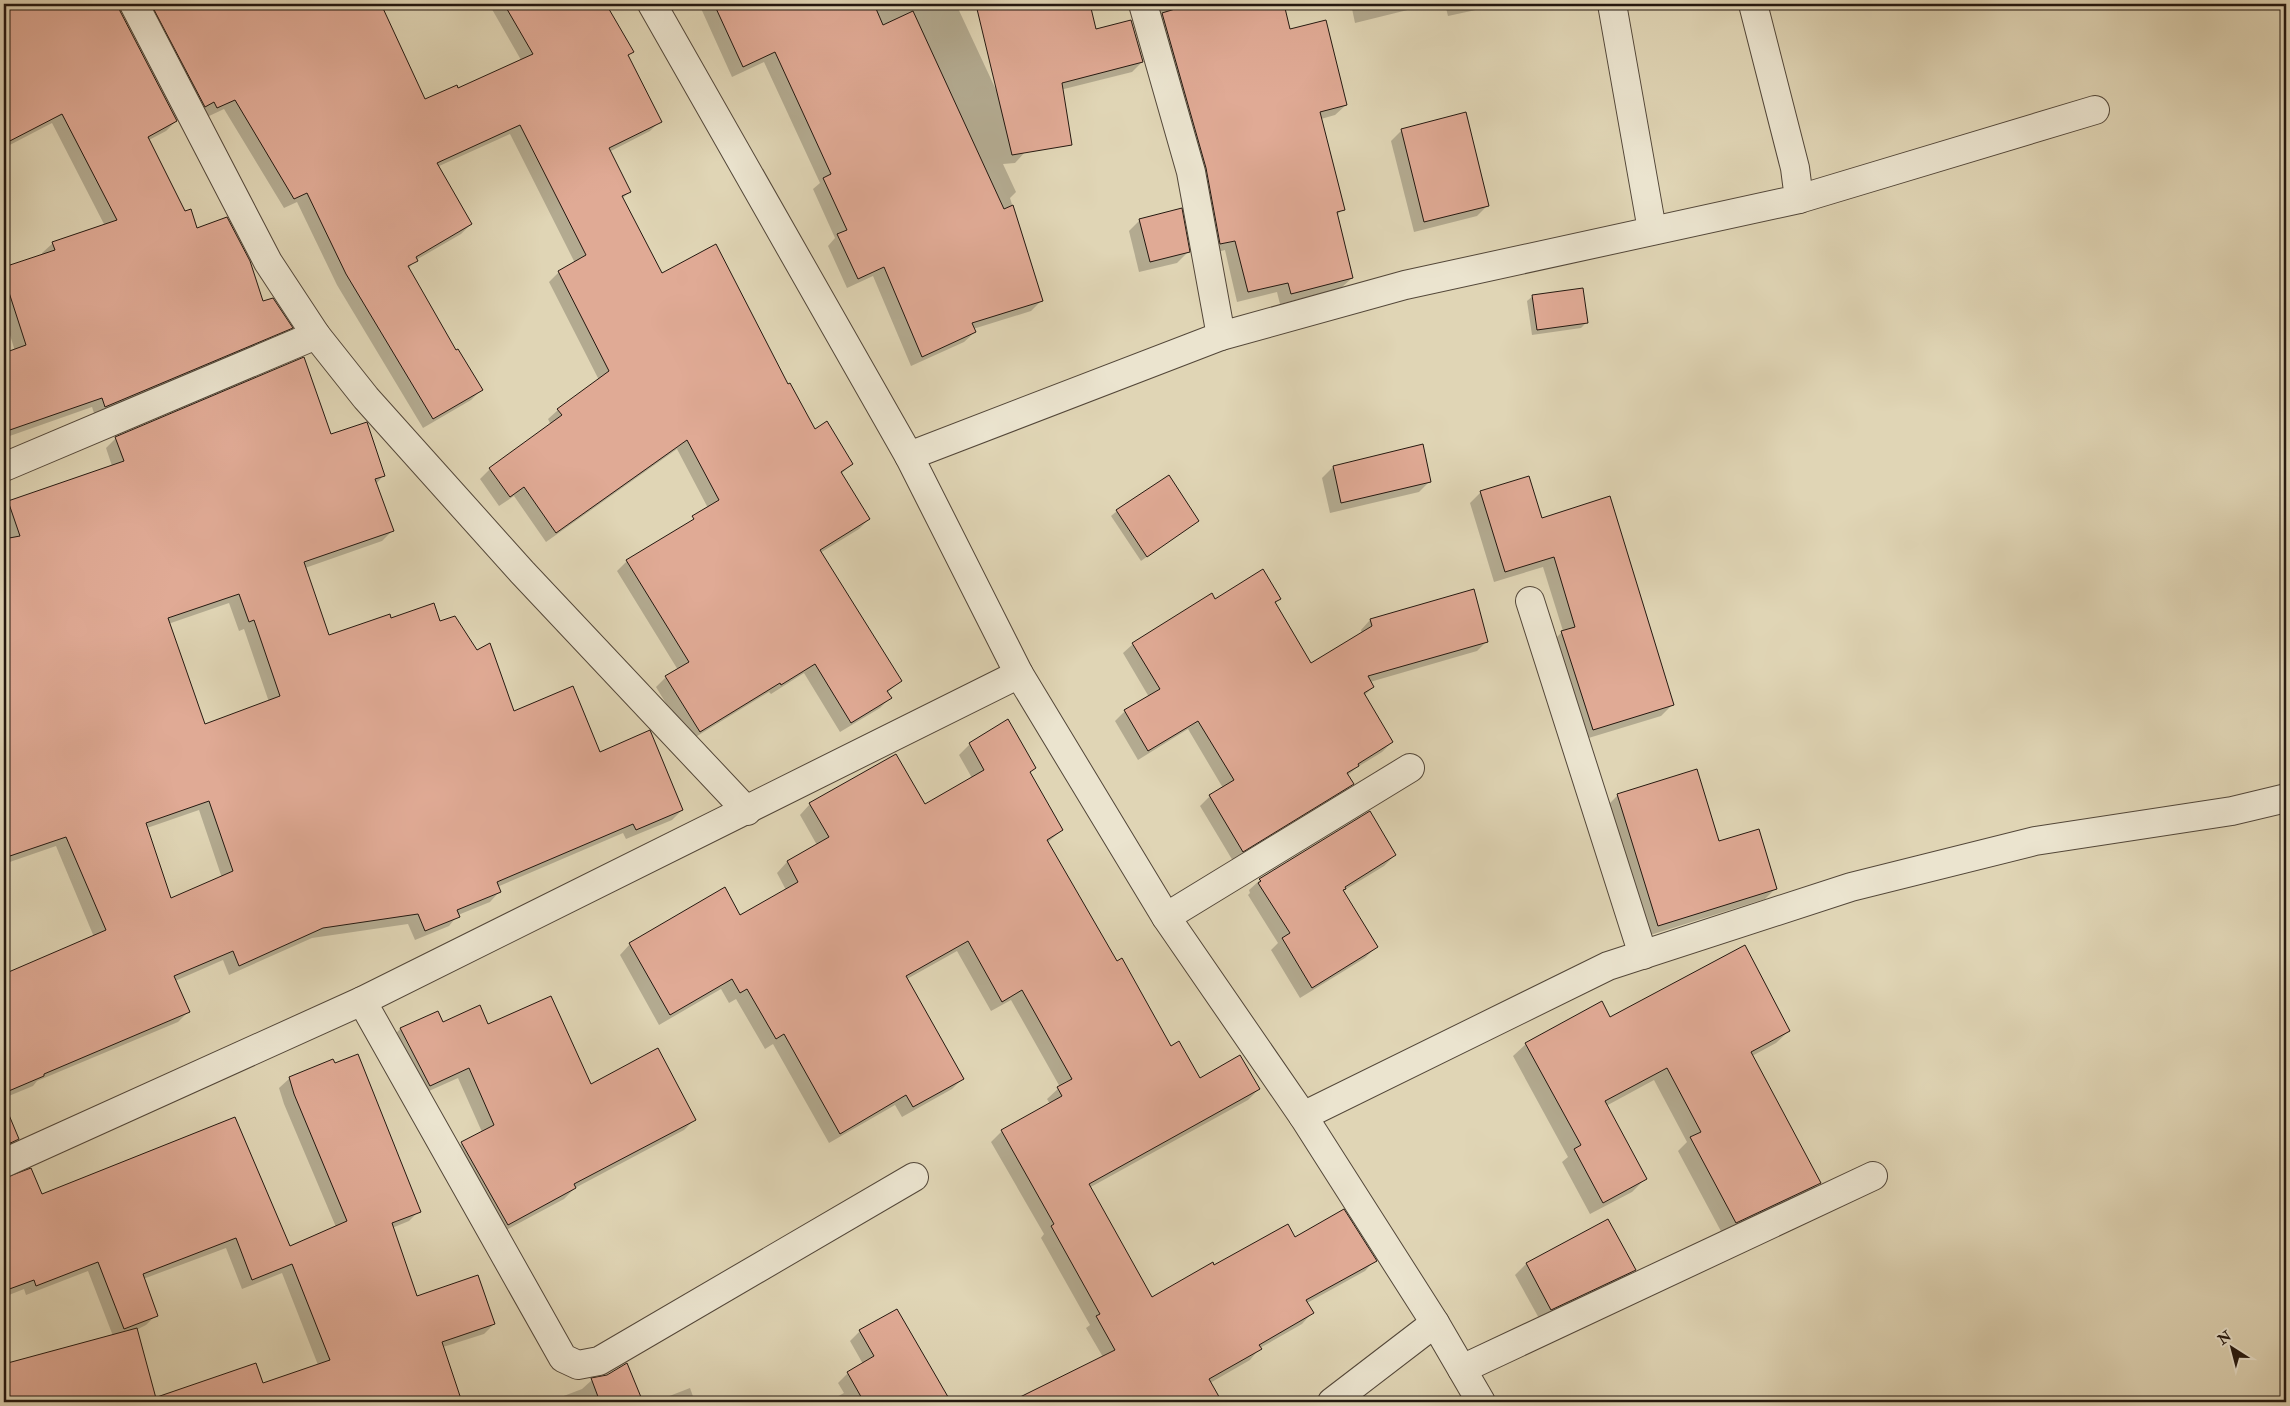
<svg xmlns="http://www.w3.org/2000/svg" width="2290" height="1406" font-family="'IM FELL Double Pica',serif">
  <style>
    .shadow { fill: #0003; fill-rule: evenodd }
    .building { fill: #e0aa95; stroke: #241810; fill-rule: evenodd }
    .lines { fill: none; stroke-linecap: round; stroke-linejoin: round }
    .street-casing { stroke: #534739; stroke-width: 30 }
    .street { stroke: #ebe4cf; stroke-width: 28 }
  </style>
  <rect width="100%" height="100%" fill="#e0d5b5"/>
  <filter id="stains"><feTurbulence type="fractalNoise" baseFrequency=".004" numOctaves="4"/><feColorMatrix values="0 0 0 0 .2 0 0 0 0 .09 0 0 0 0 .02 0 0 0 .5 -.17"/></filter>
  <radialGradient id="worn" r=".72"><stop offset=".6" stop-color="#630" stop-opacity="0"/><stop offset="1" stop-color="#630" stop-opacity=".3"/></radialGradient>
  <g class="shadow">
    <polygon points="4,4 117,4 119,12 176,121 166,131 149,140 185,212 196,229 263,303 291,328 281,338 95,416 92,407 4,438 4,354 15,351 4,316 4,269 43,255 42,253 53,243 105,226 52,123 4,148"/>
    <polygon points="135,4 345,4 350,17 380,4 425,101 457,89 521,60 489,4 605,4 632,52 627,57 660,121 650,131 609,152 629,192 622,199 662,274 787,386 815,430 852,464 841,474 869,519 859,529 820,553 900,681 887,693 890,698 880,708 840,732 804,673 771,694 769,692 689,741 656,687 666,677 678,670 617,571 627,561 685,526 708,508 677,449 546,542 514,496 499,506 480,479 490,469 551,425 548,419 558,410 599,380 549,282 559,272 575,263 510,134 437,167 471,224 461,234 416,260 408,269 455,352 481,390 471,400 423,428 337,285 297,202 284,208 224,109 207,117"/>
    <polygon points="699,4 956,4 1025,152 1015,163 1003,164 1016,192 1010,198 1042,300 1031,311 973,329 975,332 964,342 911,366 873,276 847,288 828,246 835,238 813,189 820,183 764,62 732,77"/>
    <polygon points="1000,4 1088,4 1096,31 1142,62 1132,72 1024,99"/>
    <polygon points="1153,4 1283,4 1289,30 1346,105 1335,115 1321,119 1343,209 1336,216 1352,278 1341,288 1280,304 1277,292 1237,302 1225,250 1210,254"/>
    <polygon points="1351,4 1432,4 1355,23"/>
    <polygon points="1445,4 1489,4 1485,8 1448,16"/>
    <polygon points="1402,130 1488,205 1477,216 1414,232 1391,141"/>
    <polygon points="1140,220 1188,252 1177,263 1139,272 1129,231"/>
    <polygon points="1533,296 1587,322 1581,328 1532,335 1527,301"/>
    <path d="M331,436l52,40 -7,8 16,47 -10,10 -77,27 23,69 62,-17 49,3 74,90 87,40 82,57 -10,10 -46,19 -3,-6 -126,54 2,5 -9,10 -32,13 -9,11 -34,14 -7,-16 -96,14 -83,37 -6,-15 -48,21 13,31 -10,10 -141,59 -4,5 -29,12v-122l90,-39 -38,-91 -52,18v-360l108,-38 -6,-18 10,-10zM229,603l10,28 5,-2 25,73 -65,23 -36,-101zM199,810l23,68 -51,22 -24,-72z"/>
    <polygon points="1422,445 1430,481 1419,492 1330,513 1322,478 1333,467"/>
    <polygon points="1481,492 1541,520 1672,705 1661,716 1582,740 1551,643 1563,631 1543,567 1494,582 1470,503"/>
    <polygon points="1117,511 1198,520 1141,561 1111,516"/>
    <polygon points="1280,598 1275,604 1311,665 1362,634 1361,630 1370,620 1487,641 1477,651 1370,682 1373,687 1364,696 1392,742 1382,752 1356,768 1347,776 1352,784 1342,794 1233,861 1200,806 1210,796 1223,788 1188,729 1138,760 1115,721 1125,711 1149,697 1123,653 1133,644 1215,600"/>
    <polygon points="970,744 1034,768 1029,773 1062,830 1047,843 1117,963 1170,1048 1199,1080 1259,1089 1248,1100 1089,1188 1152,1299 1214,1267 1294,1239 1375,1260 1365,1271 1307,1303 1312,1313 1302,1324 1260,1348 1250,1360 1210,1383 1218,1398 1214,1402 1038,1402 1035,1397 1103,1357 1086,1328 1090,1325 1041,1238 1044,1234 991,1142 1002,1131 1050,1104 1047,1099 1060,1087 1011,1000 991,1011 957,951 907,979 963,1078 952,1089 902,1117 895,1105 829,1143 773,1044 765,1049 736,999 729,1003 721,989 659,1025 620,955 630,944 740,916 786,890 777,873 787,862 817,845 800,815 810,804 924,805 972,778 959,755"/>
    <polygon points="1618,795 1718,843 1776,888 1765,899 1647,936 1607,806"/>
    <polygon points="1395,855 1384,866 1343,891 1376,947 1365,958 1300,998 1271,950 1278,943 1248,895 1250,893 1249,890 1260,880"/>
    <polygon points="437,1013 442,1024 487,1026 590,1086 694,1120 684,1130 575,1188 564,1199 497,1235 451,1154 462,1143 482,1132 458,1078 420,1095 390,1040 400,1029"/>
    <polygon points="1610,1019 1789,1031 1776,1043 1752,1056 1819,1183 1806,1196 1723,1235 1678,1151 1687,1142 1654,1080 1606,1106 1645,1179 1632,1192 1590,1214 1562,1162 1568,1157 1513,1056 1526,1044"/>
    <path d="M290,1078l129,133 -10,10 -17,7 24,70 78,26 -10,10 -41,13 18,55h-457v-37l109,-29 -25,-65 -62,24 -2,-6 -20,8v-117l26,-11 12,27 247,51 47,-20 -52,-123 -5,-16zM226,1248l16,41 40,-16 36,92 -56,20 -7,-21 -100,35 -19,-69 10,-5 10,-10 -13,-36z"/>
    <polygon points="4,1106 18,1139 4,1151"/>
    <polygon points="1608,1220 1634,1270 1623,1281 1540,1320 1515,1275 1526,1264"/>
    <polygon points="897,1310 949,1402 827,1402 844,1393 838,1383 848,1373 863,1364 850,1341 860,1331"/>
    <polygon points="626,1365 641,1402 548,1402 582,1389 592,1380 607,1376"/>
    <polygon points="690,1388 695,1402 654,1402"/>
  </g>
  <g class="building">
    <polygon points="4,4 118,4 120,11 177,121 148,137 185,211 191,209 197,228 227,217 250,261 263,301 273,298 293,328 105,407 102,398 4,432 4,353 26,345 4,277 4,267 55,250 52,242 117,220 62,114 4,144"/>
    <polygon points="151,4 381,4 425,99 457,85 458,88 533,54 504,4 606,4 634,52 628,55 662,122 609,148 631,192 622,196 662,273 716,244 788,384 790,383 815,429 827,421 853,464 841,472 870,519 820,550 902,681 887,691 892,698 851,723 815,664 781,685 780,683 700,732 665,676 689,662 626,560 694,519 692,516 719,500 687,440 556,533 524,487 510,497 489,468 562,415 557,409 609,371 558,271 586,255 520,125 437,163 472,224 416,257 418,261 408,266 456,350 458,349 483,390 433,419 346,274 307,193 294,199 235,100 217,108 214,102 205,107"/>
    <polygon points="714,4 874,4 883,25 913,11 1004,209 1013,205 1043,301 972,323 976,332 922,357 884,267 858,279 837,234 847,230 823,178 831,174 775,52 743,67"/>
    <polygon points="999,4 1090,4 1096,29 1131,20 1143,62 1062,83 1072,145 1012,155 977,9"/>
    <polygon points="1174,4 1284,4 1290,29 1326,20 1347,105 1320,112 1345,210 1337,212 1353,278 1291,294 1288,283 1248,292 1235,241 1220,244 1206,168 1162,13 1175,9"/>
    <polygon points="1466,112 1489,206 1424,222 1401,129"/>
    <polygon points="1182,208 1190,252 1150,262 1139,219"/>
    <polygon points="1583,288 1588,323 1537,330 1532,295"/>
    <path d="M304,357l27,77 36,-12 18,54 -10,3 19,52 -90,31 25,73 61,-21 1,4 43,-15 6,18 15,-5 22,34 13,-7 24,68 59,-25 27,66 50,-22 33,80 -47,20 -3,-6 -136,58 4,10 -44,18 3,7 -35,14 -7,-17 -95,14 -84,38 -6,-15 -59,25 16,36 -146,62v2l-40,17v-119l102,-44 -40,-93 -62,21v-319l16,-3 -12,-35 116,-40 -9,-24zM239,594l10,28 5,-2 26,76 -75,28 -37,-106zM209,801l24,70 -62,27 -25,-75z"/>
    <polygon points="1423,444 1431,482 1341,503 1333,466"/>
    <polygon points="1169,475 1199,521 1147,557 1116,510"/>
    <polygon points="1529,476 1542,518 1610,496 1674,705 1593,730 1561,631 1575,627 1554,557 1505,572 1480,491"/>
    <polygon points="1263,569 1281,599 1275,602 1311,663 1372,626 1370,619 1474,589 1488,642 1368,676 1374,687 1364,693 1393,742 1358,764 1359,766 1347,773 1354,784 1243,852 1209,795 1234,780 1198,721 1148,751 1124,710 1160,689 1132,643 1212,593 1215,599"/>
    <polygon points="1008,719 1036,768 1030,772 1063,830 1047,840 1117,961 1122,958 1171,1046 1179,1041 1200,1078 1240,1055 1260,1089 1089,1184 1152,1297 1213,1262 1214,1265 1288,1224 1295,1237 1344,1209 1377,1261 1306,1300 1314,1313 1259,1345 1262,1349 1209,1379 1222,1402 1010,1402 1115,1350 1096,1316 1100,1314 1051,1226 1054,1224 1001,1130 1062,1096 1057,1087 1072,1079 1022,990 1002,1002 968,941 906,976 964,1079 913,1107 906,1095 840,1134 784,1034 776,1039 747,989 740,993 732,979 670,1015 629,943 725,887 740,915 798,882 787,861 829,837 809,803 896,754 925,804 984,770 969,743"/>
    <polygon points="1697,769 1719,841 1759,829 1777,889 1658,926 1617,794"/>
    <polygon points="1370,811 1396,855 1345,887 1346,889 1343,890 1378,947 1312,988 1282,938 1290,933 1258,883 1261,881 1259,879"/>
    <polygon points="1745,945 1790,1031 1751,1052 1821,1183 1736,1223 1690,1137 1701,1132 1667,1068 1605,1101 1647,1179 1603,1203 1574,1149 1581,1145 1525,1043 1602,1001 1610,1017"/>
    <polygon points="551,996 591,1084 658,1048 696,1120 574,1184 576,1188 508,1225 461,1142 494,1125 469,1068 430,1086 400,1028 438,1011 443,1022 480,1005 488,1024"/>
    <polygon points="358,1054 421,1212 392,1223 417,1296 478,1275 495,1324 442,1342 462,1402 158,1402 157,1397 256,1363 263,1383 330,1360 292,1264 252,1280 236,1238 143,1274 158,1316 124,1329 98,1262 36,1286 34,1280 4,1291 4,1178 31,1168 42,1194 235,1117 290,1246 347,1221 294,1094 289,1077 333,1059 335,1063"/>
    <polygon points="4,1103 19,1139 4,1146"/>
    <polygon points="1608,1219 1636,1270 1551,1310 1526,1263"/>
    <polygon points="897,1309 951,1402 864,1402 847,1372 874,1356 859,1330"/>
    <polygon points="137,1328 157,1402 4,1402 4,1364"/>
    <polygon points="627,1363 643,1402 600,1402 591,1378 607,1375"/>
  </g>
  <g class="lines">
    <defs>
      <g id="street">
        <polyline points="134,4 268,262 316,335 366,398 522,572 747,811"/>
        <polyline points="652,4 909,456 1019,674 1166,917 1303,1116 1435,1323 1481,1402"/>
        <polyline points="1612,4 1652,230"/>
        <polyline points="1799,199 2095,110"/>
        <polyline points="1221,336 1405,285 1799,199 1795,168 1753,4"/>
        <polyline points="909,456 1221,336 1191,172 1143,4"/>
        <polyline points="4,467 316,335"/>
        <polyline points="1530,601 1643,955"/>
        <polyline points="1166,917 1410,768"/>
        <polyline points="362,1001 563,1358 578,1365 599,1361 914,1177"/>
        <polyline points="1303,1116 1608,966 1851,887 2035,841 2232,811 2286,798"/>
        <polyline points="4,1163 362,1001 1019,674"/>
        <polyline points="1462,1369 1873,1176"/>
        <polyline points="1332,1402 1435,1323"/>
      </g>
    </defs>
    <use href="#street" class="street-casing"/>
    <use href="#street" class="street"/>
  </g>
  <rect width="2290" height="1406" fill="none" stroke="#e0d5b5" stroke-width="20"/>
  <rect x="5" y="5" width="2280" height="1396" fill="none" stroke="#241810" stroke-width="2.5"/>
  <rect x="10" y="10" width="2270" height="1386" fill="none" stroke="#241810"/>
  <g transform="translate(2232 1348) rotate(324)" stroke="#ebe4cf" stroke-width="4" paint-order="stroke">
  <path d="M0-4L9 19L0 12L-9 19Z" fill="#241810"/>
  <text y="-8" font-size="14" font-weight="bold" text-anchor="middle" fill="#241810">N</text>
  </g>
  <rect width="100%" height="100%" filter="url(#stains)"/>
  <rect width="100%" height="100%" fill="url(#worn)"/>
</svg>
